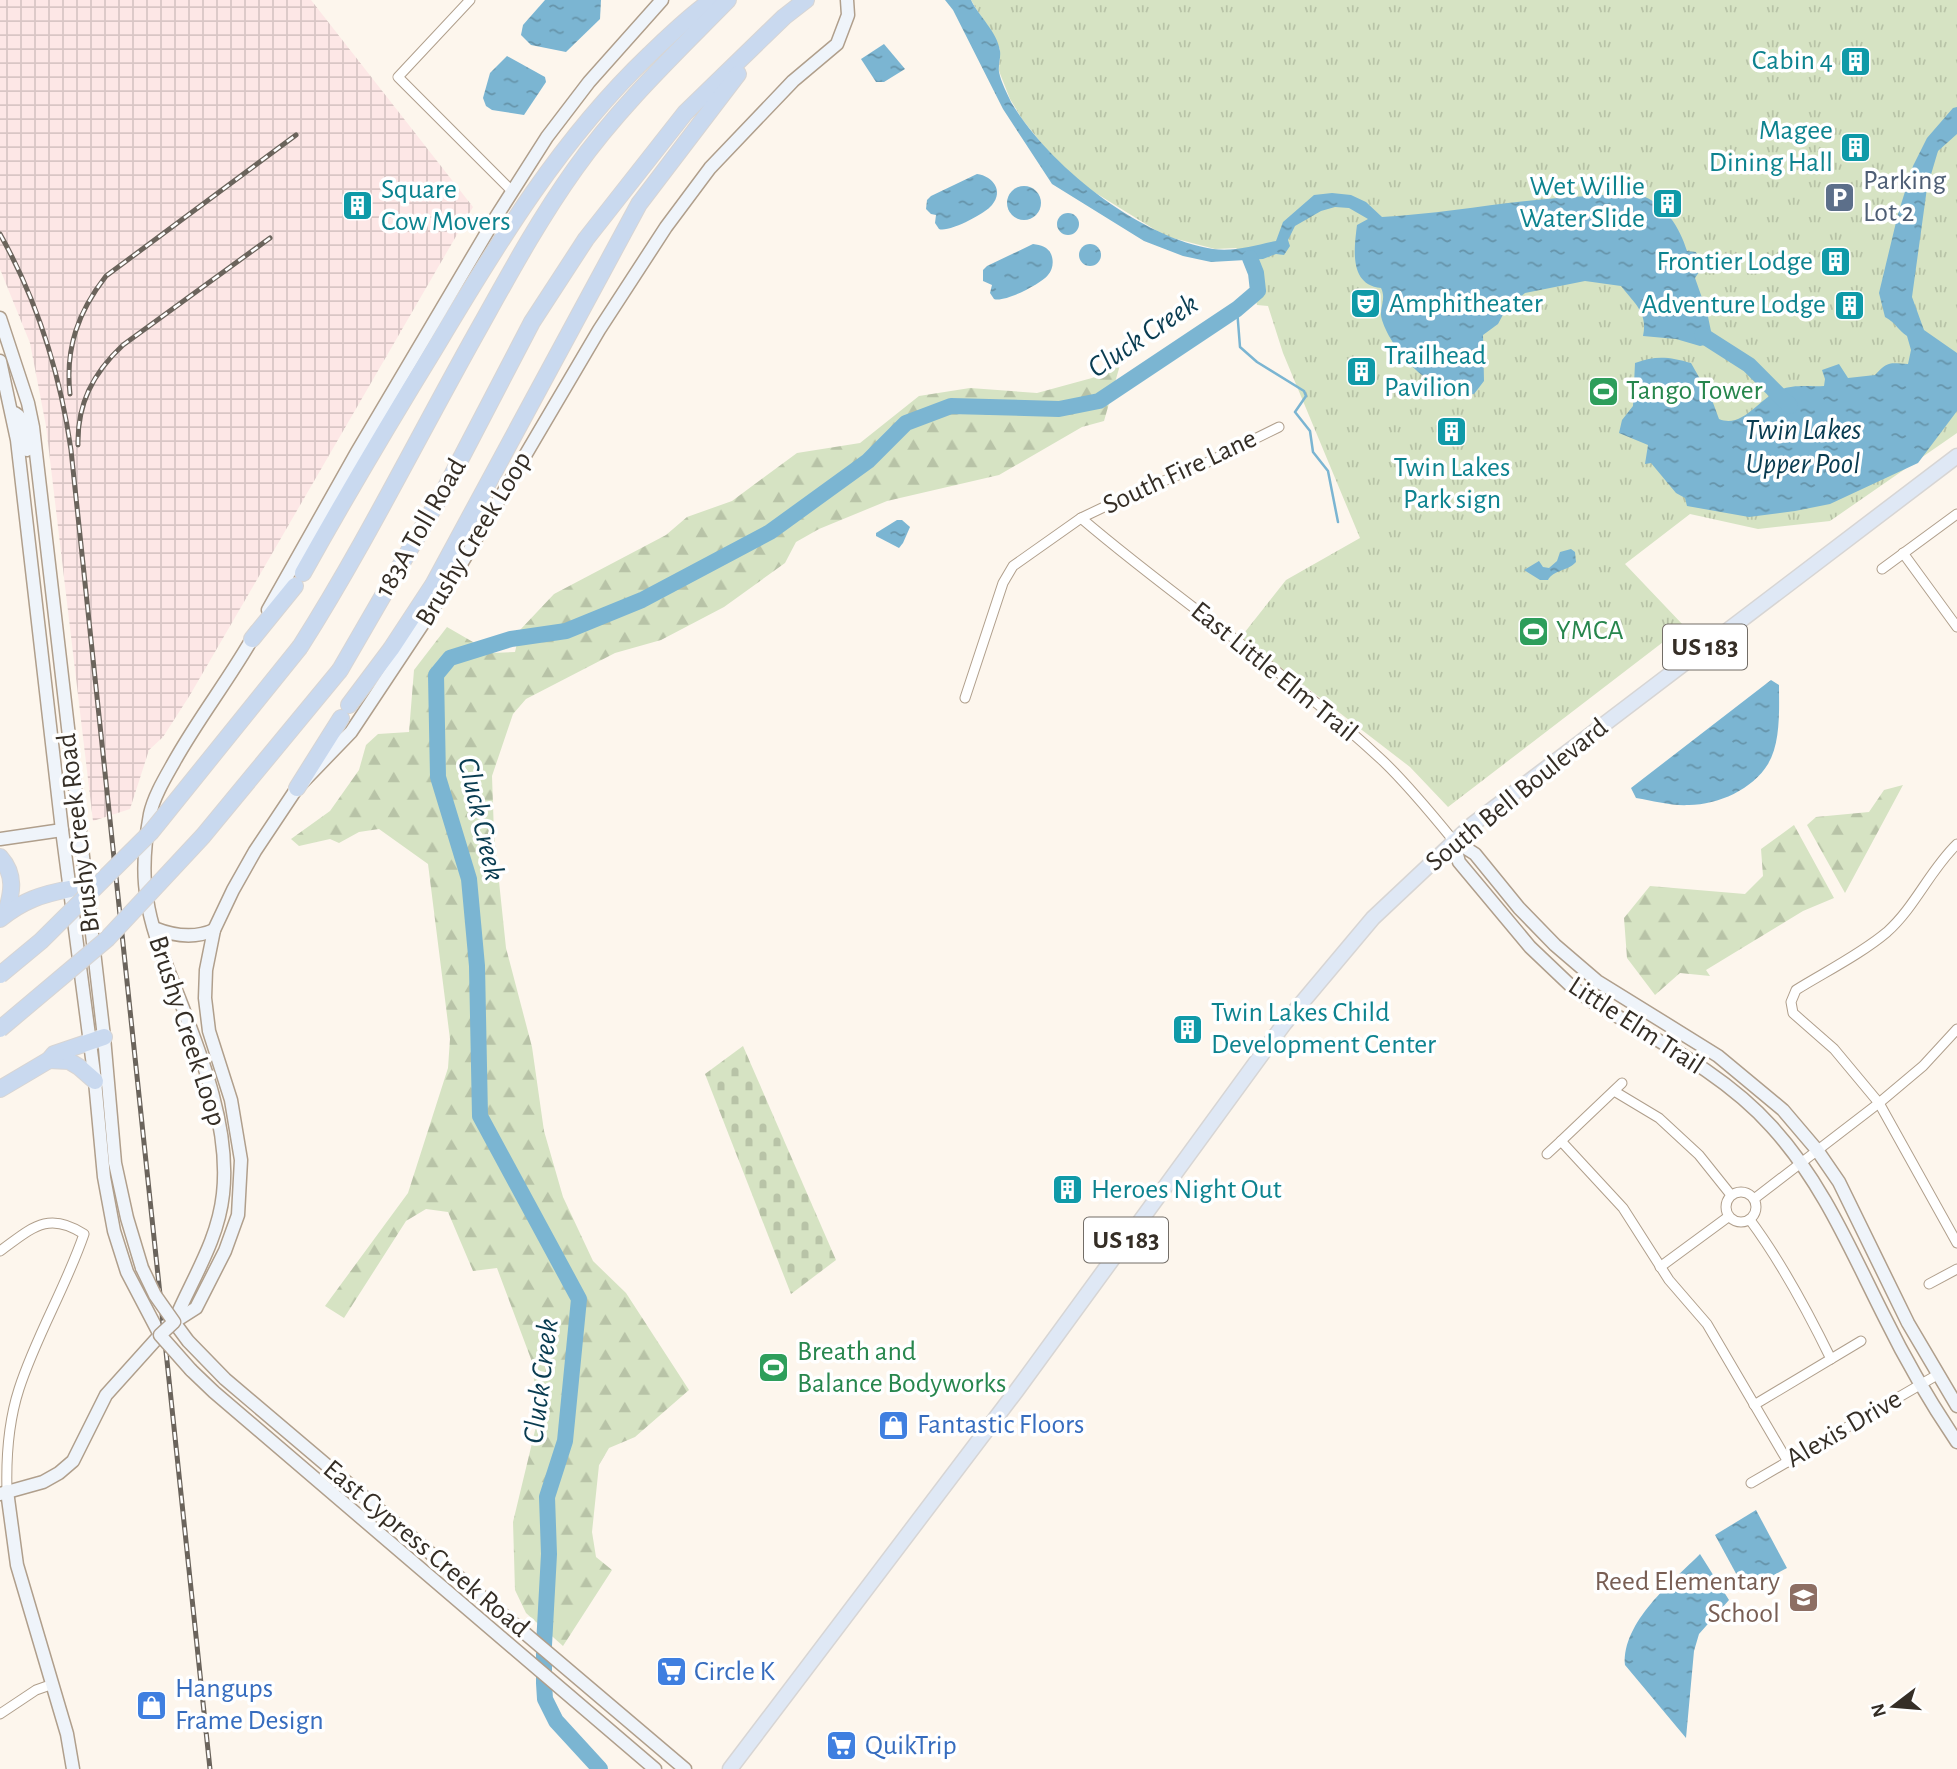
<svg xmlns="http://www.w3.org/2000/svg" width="1957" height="1769" font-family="'Alegreya Sans',sans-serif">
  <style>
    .industrial { fill: url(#industrial-grid) }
    .forest { fill: url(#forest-firs) }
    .cemetery { fill: url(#cemetery-stones) }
    .park { fill: url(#park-tufts) }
    .water { fill: url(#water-ripples) }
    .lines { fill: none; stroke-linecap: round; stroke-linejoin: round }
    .stream { stroke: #7bb5d2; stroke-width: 2.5 }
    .river { stroke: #7bb5d2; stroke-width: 16 }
    .street-casing { stroke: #b09f8c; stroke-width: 11 }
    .secondary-casing { stroke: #b09f8c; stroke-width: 15 }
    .primary-casing { stroke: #d7d5d4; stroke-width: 17 }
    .highway-casing { stroke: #d7d5d4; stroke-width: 18 }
    .street { stroke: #fff; stroke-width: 9 }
    .secondary { stroke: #eff4fa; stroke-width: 12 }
    .primary { stroke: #dfe8f5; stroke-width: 14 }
    .highway { stroke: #c9d9ef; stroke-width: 16 }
    .rail-casing { stroke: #6b645c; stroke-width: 5 }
    .rail { stroke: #fff; stroke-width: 2.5; stroke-dasharray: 8; stroke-linecap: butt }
    .secondary-bridge-casing { stroke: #b09f8c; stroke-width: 15; stroke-linecap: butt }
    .highway-bridge-casing { stroke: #d7d5d4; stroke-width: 18; stroke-linecap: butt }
    .secondary-bridge { stroke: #eff4fa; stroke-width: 12 }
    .highway-bridge { stroke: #c9d9ef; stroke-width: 16 }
    .labels { text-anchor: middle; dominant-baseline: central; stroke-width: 7; stroke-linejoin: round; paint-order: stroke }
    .shield { fill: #fff; stroke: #726d67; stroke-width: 2 }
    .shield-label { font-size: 26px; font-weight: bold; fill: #352e26 }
    .culture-label { font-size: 28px; fill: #0d838f; stroke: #fff; text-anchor: end }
    .service-label { font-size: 28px; fill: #4e5e75; stroke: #fff; text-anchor: start }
    .leisure-label { font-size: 28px; fill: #27864d; stroke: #fff; text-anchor: start }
    .street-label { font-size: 28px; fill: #352e26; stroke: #fff }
    .shop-label { font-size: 28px; fill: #366cbe; stroke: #fff; text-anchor: start }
    .education-label { font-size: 28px; fill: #785e54; stroke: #fff; text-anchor: end }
    .water-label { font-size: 30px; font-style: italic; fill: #093c51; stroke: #fff }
  </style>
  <defs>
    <pattern id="industrial-grid" width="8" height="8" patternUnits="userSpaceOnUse" patternTransform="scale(1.75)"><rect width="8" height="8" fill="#fde7e6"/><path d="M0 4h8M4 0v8" fill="none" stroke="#d9c6c5"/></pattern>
    <pattern id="forest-firs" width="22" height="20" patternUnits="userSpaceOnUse" patternTransform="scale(1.75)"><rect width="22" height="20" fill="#d6e3c3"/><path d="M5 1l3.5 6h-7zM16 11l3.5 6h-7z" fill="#b8c3a7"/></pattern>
    <pattern id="cemetery-stones" width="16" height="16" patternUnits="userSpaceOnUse" patternTransform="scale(1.75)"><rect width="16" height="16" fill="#d6e3c3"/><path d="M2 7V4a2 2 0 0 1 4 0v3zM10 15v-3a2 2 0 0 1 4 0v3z" fill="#b8c3a7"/></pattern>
    <pattern id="park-tufts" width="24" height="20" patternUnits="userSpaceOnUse" patternTransform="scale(1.75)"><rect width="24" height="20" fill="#d6e3c3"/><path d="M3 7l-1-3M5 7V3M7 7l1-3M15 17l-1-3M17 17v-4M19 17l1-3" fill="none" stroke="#b8c3a7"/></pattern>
    <pattern id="water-ripples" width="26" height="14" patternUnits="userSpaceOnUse" patternTransform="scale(1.75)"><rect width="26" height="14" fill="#7bb5d2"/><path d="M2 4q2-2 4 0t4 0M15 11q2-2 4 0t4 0" fill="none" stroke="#6694aa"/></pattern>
  </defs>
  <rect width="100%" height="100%" fill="#fdf6ed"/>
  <polygon class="industrial" points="0,0 311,0 473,207 190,695 163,737 149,750 130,809 93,821 46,426 30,343 0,269"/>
  <g class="forest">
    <polygon points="1120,365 1104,421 1082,427 999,475 887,501 819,529 796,542 785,563 724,607 661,640 615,653 526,699 513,714 492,776 494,834 506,948 532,1047 544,1131 563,1197 593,1261 626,1293 689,1390 635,1437 609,1448 599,1465 592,1532 596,1557 612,1570 563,1646 526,1613 515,1590 513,1522 539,1414 531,1359 497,1268 473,1271 448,1212 426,1209 406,1221 344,1318 325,1306 408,1193 448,1068 450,1039 428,864 379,829 359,832 339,843 330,839 299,846 291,839 330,811 359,770 366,745 378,734 409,732 414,670 447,627 492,653 515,652 520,630 554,594 666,535 687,517 732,501 797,453 860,443 919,396 970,388 1037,393 1092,378"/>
    <polygon points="1903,785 1845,893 1807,825 1816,817 1869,812 1884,790"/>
    <polygon points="1794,825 1834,898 1803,911 1706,970 1710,976 1680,973 1655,995 1627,958 1624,918 1650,886 1745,894 1763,876 1761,849"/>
  </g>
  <polygon class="cemetery" points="743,1046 836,1260 791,1294 705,1074"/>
  <polygon class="park" points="971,0 1957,0 1957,433 1830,521 1758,529 1690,514 1625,564 1684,626 1448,807 1410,767 1241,637 1286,580 1360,538 1283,353 1268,306 1257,305 1246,259 1236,248 1215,249 1165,236 1086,187 1051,155 1022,119 1010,99 999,71 1000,49"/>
  <g class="water">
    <polygon points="545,0 601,0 600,19 566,52 531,45 521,35 523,25"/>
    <path d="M945,0h26c8,17 26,31 29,51 1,7 -2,14 -1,21 2,10 8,21 12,30 37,63 129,136 202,147 22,3 43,-4 63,-8l7,-19 31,-27 18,-2 19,2 15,7 16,15c71,-4 139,-19 210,-21 14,-1 35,-5 48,-1 25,8 40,33 47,56l9,1 5,17 -6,9 12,34 5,24 9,8 -10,5 -2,-5 -9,2 -24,-7 -33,-3c5,-23 -8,-32 -22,-50l-36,-5 -60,12 -19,16 -8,15 -15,11 1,46 -10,13c-38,5 -81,-40 -92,-74 -4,-11 5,-20 -1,-32 -32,-3 -27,-39 -24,-63l11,-6 -19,-11 -14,-1 -14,4 -26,15 -7,14 2,6 -6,9 -8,-1 -13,5 -52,3 -28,-6 -39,-15 -92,-57 -49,-75 -50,-99z"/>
    <polygon points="884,44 905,69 884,82 876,82 861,59"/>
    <polygon points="507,56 545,77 546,82 524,115 492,110 486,106 483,98 490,73"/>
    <path d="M1957,107v27l-19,17 -11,37 -15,109 12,33 33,23v58l-39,52 -88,41 -35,7 -46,6 -62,-11 -2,-8 -9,-5 -25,-30 -6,1 3,-19 -29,-12 3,-13 11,-14 2,-43c21,-8 35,-6 56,0l13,23v10l8,4 7,19c24,10 40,-21 61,-29 15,-6 28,-3 44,-4l1,-7 -3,-9 17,-6 9,14 27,-3c13,-14 14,-12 33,-11l3,-14 -4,-14c-9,-6 -10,-12 -22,-19l-6,-24 19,-79 15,-48 14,-28 26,-30z"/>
    <path d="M977,174c16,2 27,17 15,31 -7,9 -44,28 -53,24l-4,-6 1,-8 -5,-1 -5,-5 1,-9 4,-4z"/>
    <circle cx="1024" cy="203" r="17"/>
    <circle cx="1068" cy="224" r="11"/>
    <circle cx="1090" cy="255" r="11"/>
    <path d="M1033,244c8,1 15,3 18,10 3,7 2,15 -3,21 -7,9 -44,28 -54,24l-4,-6 2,-8 -9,-4v-11l4,-4z"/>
    <polygon points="897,520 902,520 910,527 903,543 899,548 876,536 876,533"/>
    <path d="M1571,549l4,3 1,10c-8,9 -23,8 -28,18h-8l-16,-10 15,-9 4,6 6,1 8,-7 3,-9z"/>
    <path d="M1771,680l8,5c0,24 2,57 -11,79 -15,25 -50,41 -79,41 -18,1 -35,-4 -53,-7l-5,-10z"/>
    <polygon points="1756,1510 1787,1568 1745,1590 1715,1535"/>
    <path d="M1700,1554l29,46 -30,34 -5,17 -8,87 -61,-73c-3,-43 47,-83 75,-111z"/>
  </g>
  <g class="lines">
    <polyline class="stream" points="1237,309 1240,347 1257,362 1304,391 1306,396 1295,412 1310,431 1313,452 1328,471 1338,522"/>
    <g class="river">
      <polyline points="1702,335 1749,365 1790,406"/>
      <polyline points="600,1769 556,1721 545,1699 544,1683 544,1645 549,1554 547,1497 565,1441 579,1299 480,1116 477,966 469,879 438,777 436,675 450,658 511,639 566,631 642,600 770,532 868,461 906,423 951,406 1059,409 1099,401 1237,309 1258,291 1256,273 1250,258"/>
    </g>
    <defs>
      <g id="street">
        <polyline points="470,0 398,77 512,191"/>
        <path d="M1081,518c98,84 208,155 302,243 25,24 48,52 70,79"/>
        <polyline points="1903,553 1957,627"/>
        <polyline points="1882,569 1957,514"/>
        <polyline points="965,698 1003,583 1013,566 1081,518 1125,497 1200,466 1279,427"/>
        <path d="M1957,844c-27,26 -42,63 -70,88 -26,22 -62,40 -91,58l-5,12 2,11 41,36 45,54 78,140"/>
        <polyline points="1614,1091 1659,1118 1699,1155 1731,1195"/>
        <polyline points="1561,1141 1622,1083"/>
        <polyline points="1547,1154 1561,1141 1623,1208 1669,1280 1707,1324 1788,1462"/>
        <circle cx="1741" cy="1207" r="15"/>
        <polyline points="1754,1199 1879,1103 1923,1066 1957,1029"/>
        <path d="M1750,1220c32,43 57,90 81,139"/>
        <path d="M0,1251c31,-22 47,-41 84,-17 -18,53 -48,102 -65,155 -11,34 -13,68 -12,102"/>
        <polyline points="1660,1267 1728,1217"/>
        <polyline points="1929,1284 1957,1269"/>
        <polyline points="1754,1405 1861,1341"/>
        <polyline points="1751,1483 1937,1375"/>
        <polyline points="0,1714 36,1690 53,1684"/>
      </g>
      <g id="secondary">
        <polyline points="0,318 28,403 33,427 104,1037 115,1163 127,1218 142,1268"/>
        <polyline points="0,361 17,440 62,830 95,1081 104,1177 114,1231 127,1272 160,1335 106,1395 73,1461 59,1473 43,1482 0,1494"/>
        <path d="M12,412c15,4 13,25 15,38"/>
        <polyline points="268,610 357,452 496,217 547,137 589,82 662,0"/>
        <polyline points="0,839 62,830"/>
        <path d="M1453,840l6,22 71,85 41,39 19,14c62,38 133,72 182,127 51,56 79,124 113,191 21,43 45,84 72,124"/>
        <polyline points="1453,840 1475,854 1519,908 1555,945 1597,981 1718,1056 1783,1110 1817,1150 1839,1182 1908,1323 1957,1406"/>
        <path d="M154,928c20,8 40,11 60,2"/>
        <polyline points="174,1322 196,1308 225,1251 238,1215 241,1160 231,1100 209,1031 205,998 206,970 214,930 233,890 255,851 297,788 351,732 450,583 599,330 666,227 710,168 793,81 837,44 848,15 847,0"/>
        <path d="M174,1322c18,-43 44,-81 49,-128 8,-71 -26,-149 -51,-214 -10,-26 -21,-53 -25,-81 -5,-27 -2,-58 3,-85 4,-18 15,-36 24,-52 25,-45 57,-85 82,-130"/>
        <polyline points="174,1322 188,1341 225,1379 685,1769"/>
        <polyline points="191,1370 214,1392 655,1769"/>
        <polyline points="7,1491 17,1565 67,1734 73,1769"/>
      </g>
      <polyline id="primary" points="730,1769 1017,1390 1284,1024 1373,918 1473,824 1957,456"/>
      <g id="highway">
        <path d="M303,573c43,-77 88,-153 134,-228 62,-104 124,-206 212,-290 20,-19 40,-39 63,-55"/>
        <polyline points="252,639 295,586"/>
        <path d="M300,647c66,-104 121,-216 182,-324 29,-52 58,-105 93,-154 44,-62 100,-115 153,-169"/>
        <polyline points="340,670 447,485 532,322 586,239 685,113 784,17 806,0"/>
        <polyline points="349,705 391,649 433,585 639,204 738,74"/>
        <polyline points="297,788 341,718"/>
        <path d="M0,857c16,18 12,36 6,56"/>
        <path d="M0,919c22,-18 42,-25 70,-30"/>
        <polyline points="49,1060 69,1061 79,1067 95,1081"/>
        <polyline points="0,1089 49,1060 54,1054 104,1037"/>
      </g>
    </defs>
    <use href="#street" class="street-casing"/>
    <use href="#secondary" class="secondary-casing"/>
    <use href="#primary" class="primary-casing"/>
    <use href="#highway" class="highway-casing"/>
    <use href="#street" class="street"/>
    <use href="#secondary" class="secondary"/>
    <use href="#primary" class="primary"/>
    <use href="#highway" class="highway"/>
    <defs>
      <g id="rail">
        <path d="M0,234c38,68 60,139 71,216l139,1319"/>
        <path d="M70,394c-5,-46 8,-82 36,-118l190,-141"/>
        <path d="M78,445c-1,-41 15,-72 45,-100l147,-107"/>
      </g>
    </defs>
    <use href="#rail" class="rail-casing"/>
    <use href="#rail" class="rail"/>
    <defs>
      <polyline id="secondary-bridge" points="142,1268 155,1295 174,1322 160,1335 191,1370"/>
      <g id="highway-bridge">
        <polyline points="0,975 41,941 151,832 300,647"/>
        <polyline points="0,1029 107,939 203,836 340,670"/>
      </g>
    </defs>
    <use href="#secondary-bridge" class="secondary-bridge-casing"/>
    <use href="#highway-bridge" class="highway-bridge-casing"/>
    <use href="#secondary-bridge" class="secondary-bridge"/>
    <use href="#highway-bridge" class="highway-bridge"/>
  </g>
  <defs>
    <symbol id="building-square" viewBox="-11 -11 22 22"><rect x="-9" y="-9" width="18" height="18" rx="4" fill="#0f9aa8" stroke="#fff"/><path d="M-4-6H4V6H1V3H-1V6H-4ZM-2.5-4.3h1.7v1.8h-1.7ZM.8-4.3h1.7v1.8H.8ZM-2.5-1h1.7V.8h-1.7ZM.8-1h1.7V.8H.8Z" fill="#fff"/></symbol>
    <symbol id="parking-square" viewBox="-11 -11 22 22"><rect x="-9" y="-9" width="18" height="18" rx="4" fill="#5c6f8a" stroke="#fff"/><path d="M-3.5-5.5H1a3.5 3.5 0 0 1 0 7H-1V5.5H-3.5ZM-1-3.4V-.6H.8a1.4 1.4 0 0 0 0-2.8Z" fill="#fff"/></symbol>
    <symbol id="theatre-square" viewBox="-11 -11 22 22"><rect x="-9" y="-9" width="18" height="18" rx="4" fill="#0f9aa8" stroke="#fff"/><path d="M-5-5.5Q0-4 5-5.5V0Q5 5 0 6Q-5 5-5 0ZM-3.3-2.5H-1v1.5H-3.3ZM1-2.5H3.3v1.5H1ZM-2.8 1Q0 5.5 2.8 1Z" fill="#fff"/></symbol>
    <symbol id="stadium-square" viewBox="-11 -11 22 22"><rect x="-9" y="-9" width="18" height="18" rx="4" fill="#2e9e5b" stroke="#fff"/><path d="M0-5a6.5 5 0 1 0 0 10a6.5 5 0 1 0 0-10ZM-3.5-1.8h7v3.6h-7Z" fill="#fff"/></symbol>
    <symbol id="shop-square" viewBox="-11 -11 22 22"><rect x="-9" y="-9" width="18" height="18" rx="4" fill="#3f7fe0" stroke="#fff"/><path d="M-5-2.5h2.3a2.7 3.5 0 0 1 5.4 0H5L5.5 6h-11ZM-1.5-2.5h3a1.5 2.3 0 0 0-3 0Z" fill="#fff"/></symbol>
    <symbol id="school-square" viewBox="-11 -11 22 22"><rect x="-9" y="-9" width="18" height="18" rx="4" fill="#8d6e63" stroke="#fff"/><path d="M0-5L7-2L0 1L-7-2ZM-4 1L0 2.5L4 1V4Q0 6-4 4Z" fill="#fff"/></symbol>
    <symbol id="supermarket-square" viewBox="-11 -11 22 22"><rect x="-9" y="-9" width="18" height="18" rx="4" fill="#3f7fe0" stroke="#fff"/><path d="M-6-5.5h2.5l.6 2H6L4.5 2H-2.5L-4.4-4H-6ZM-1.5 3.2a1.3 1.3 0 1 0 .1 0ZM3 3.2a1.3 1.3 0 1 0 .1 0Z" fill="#fff"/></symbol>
  </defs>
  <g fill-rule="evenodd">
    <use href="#building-square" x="1838" y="44" width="35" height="35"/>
    <use href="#building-square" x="1838" y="130" width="35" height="35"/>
    <use href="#parking-square" x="1822" y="180" width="35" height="35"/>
    <use href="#building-square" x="1650" y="186" width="35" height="35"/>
    <use href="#building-square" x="340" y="188" width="35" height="35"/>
    <use href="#building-square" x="1818" y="244" width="35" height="35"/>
    <use href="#theatre-square" x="1348" y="286" width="35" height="35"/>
    <use href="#building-square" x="1832" y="288" width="35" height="35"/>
    <use href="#building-square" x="1344" y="354" width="35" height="35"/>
    <use href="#stadium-square" x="1586" y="374" width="35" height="35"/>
    <use href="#building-square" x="1434" y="414" width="35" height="35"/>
    <use href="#stadium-square" x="1516" y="614" width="35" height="35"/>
    <use href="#building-square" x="1170" y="1012" width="35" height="35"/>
    <use href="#building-square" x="1050" y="1172" width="35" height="35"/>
    <use href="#stadium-square" x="756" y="1350" width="35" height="35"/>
    <use href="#shop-square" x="876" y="1408" width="35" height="35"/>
    <use href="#school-square" x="1786" y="1580" width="35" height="35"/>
    <use href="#supermarket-square" x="654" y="1654" width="35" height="35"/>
    <use href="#shop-square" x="134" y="1688" width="35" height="35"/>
    <use href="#supermarket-square" x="824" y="1728" width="35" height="35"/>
  </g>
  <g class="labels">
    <g class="shield">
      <rect x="1663" y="624.5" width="84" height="45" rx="5"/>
      <rect x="1084" y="1217.5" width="84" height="45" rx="5"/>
    </g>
    <g class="shield-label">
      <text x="1705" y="647">US 183</text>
      <text x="1126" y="1240">US 183</text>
    </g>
    <g class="culture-label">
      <text x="1833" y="61">Cabin 4</text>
      <text x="1833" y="131">Magee<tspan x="1833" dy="32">Dining Hall</tspan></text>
      <text x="1645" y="187">Wet Willie<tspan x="1645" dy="32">Water Slide</tspan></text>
      <text x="381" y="190" text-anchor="start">Square<tspan x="381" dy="32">Cow Movers</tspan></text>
      <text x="1813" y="262">Frontier Lodge</text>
      <text x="1389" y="304" text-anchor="start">Amphitheater</text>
      <text x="1826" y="305">Adventure Lodge</text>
      <text x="1384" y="356" text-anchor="start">Trailhead<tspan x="1384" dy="32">Pavilion</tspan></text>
      <text x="1452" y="468" text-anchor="middle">Twin Lakes<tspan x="1452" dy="32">Park sign</tspan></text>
      <text x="1211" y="1013" text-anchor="start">Twin Lakes Child<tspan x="1211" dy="32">Development Center</tspan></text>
      <text x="1091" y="1190" text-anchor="start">Heroes Night Out</text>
    </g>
    <g class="service-label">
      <text x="1863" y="181">Parking<tspan x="1863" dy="32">Lot 2</tspan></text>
    </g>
    <g class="leisure-label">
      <text x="1626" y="391">Tango Tower</text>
      <text x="1556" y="631">YMCA</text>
      <text x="797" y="1352">Breath and<tspan x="797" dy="32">Balance Bodyworks</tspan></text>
    </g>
    <g class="street-label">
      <text transform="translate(1180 472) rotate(-25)">South Fire Lane</text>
      <text transform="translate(421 528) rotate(-60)">183A Toll Road</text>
      <text transform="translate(474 539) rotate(-59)">Brushy Creek Loop</text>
      <text transform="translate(1274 672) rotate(39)">East Little Elm Trail</text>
      <text transform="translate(1517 795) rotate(-39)">South Bell Boulevard</text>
      <text transform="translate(79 833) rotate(-97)">Brushy Creek Road</text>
      <text transform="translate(1636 1026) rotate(33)">Little Elm Trail</text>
      <text transform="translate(187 1031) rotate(72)">Brushy Creek Loop</text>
      <text transform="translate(1844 1429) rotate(-30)">Alexis Drive</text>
      <text transform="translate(426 1549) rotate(40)">East Cypress Creek Road</text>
    </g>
    <g class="shop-label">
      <text x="917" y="1425">Fantastic Floors</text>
      <text x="694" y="1672">Circle K</text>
      <text x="175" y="1689">Hangups<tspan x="175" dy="32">Frame Design</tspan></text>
      <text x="865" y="1746">QuikTrip</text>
    </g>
    <g class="education-label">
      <text x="1780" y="1582">Reed Elementary<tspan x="1780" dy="32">School</tspan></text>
    </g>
    <g class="water-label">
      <text transform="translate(1143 336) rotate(-34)">Cluck Creek</text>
      <text x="1803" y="430">Twin Lakes<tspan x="1803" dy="34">Upper Pool</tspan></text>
      <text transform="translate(481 819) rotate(77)">Cluck Creek</text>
      <text transform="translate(541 1381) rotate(-83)">Cluck Creek</text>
    </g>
  </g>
  <g transform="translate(1894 1706) rotate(254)" stroke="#ffffff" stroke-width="5" paint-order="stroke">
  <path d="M0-5L12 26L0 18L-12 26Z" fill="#352e26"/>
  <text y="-10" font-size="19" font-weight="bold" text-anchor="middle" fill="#352e26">N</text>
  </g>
</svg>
